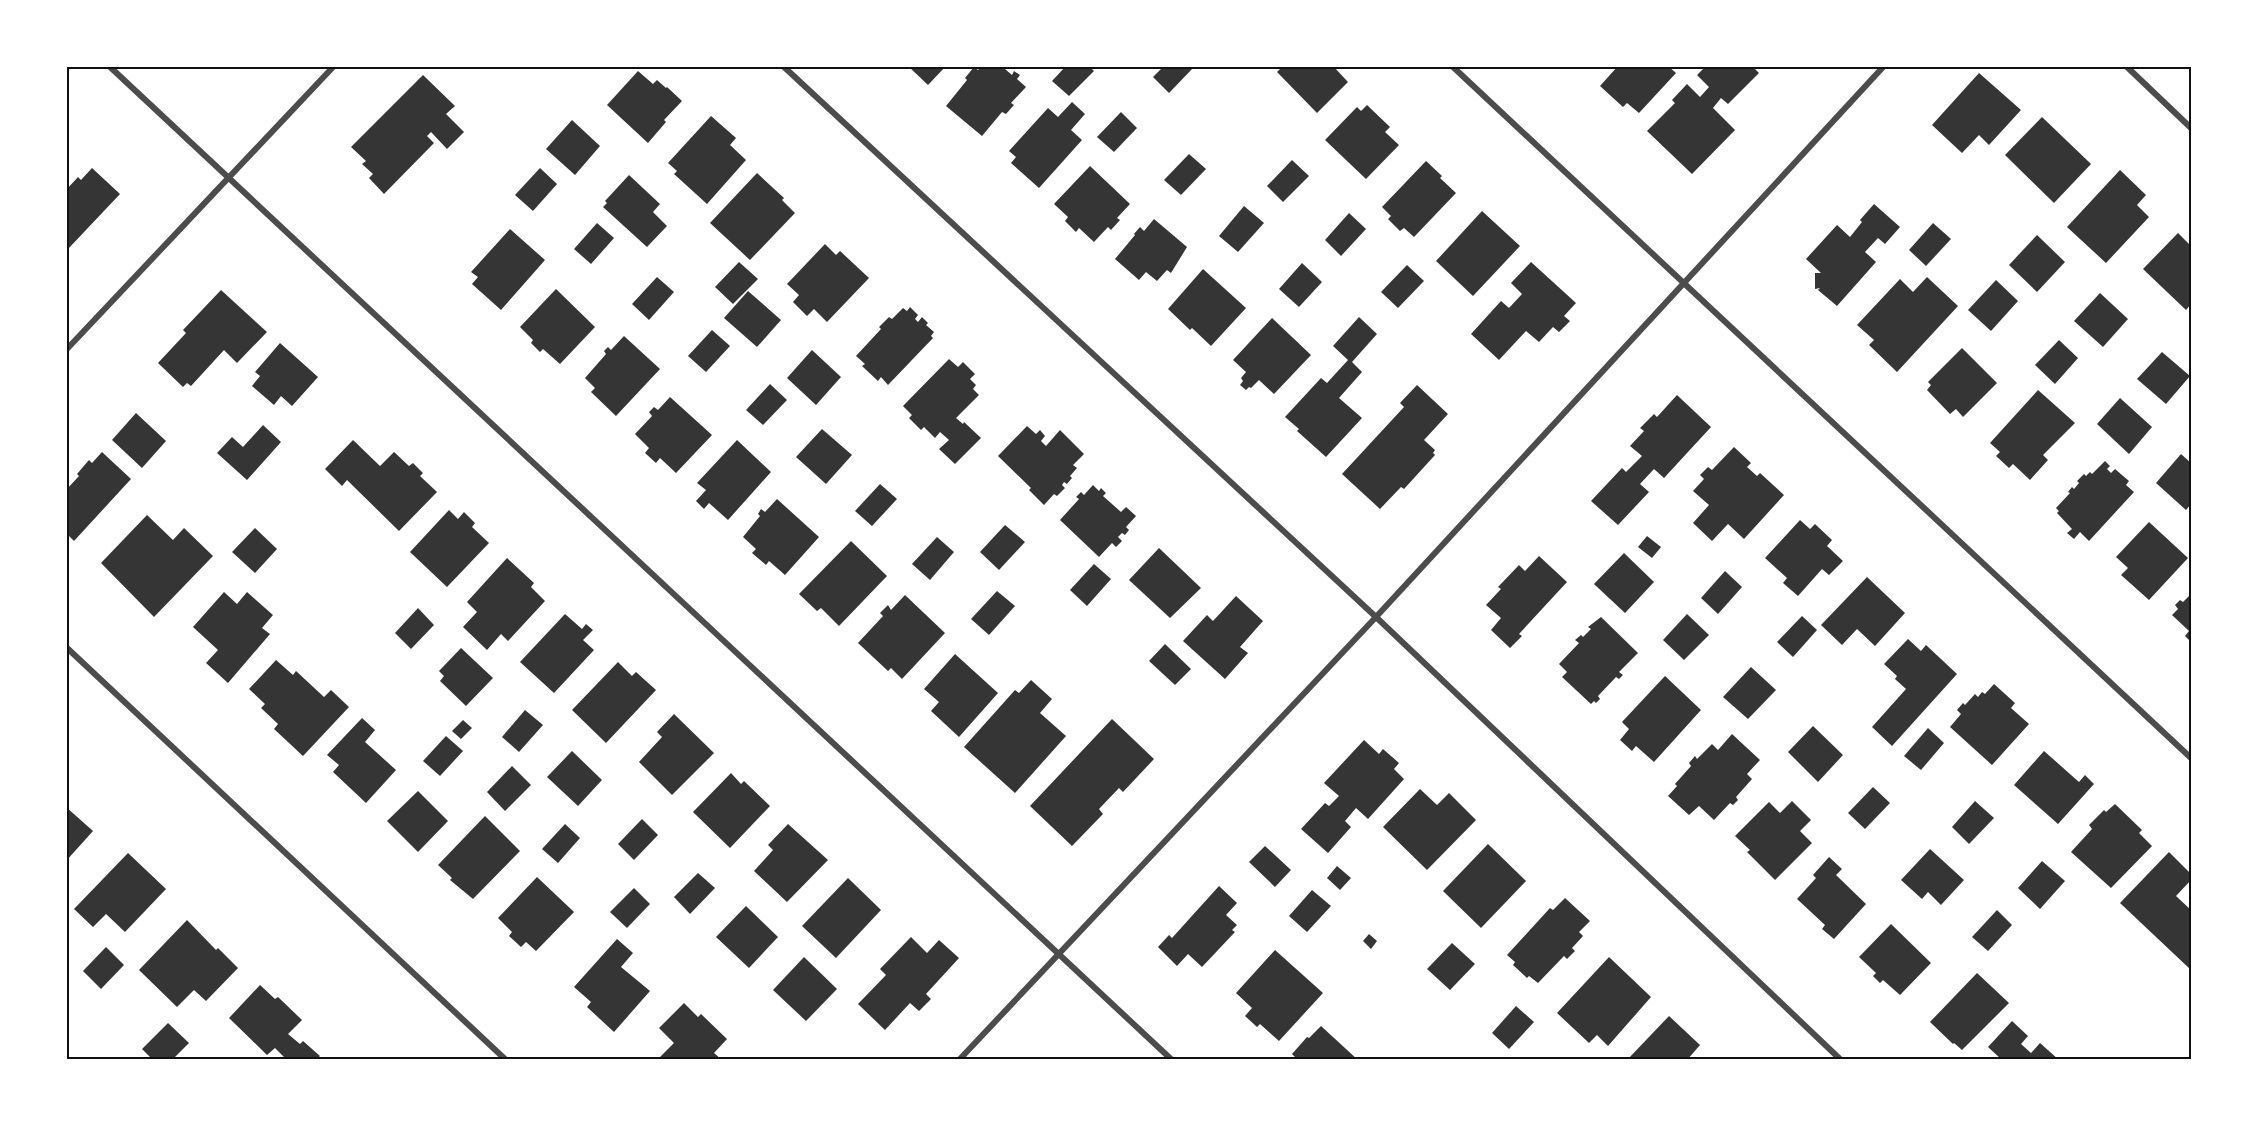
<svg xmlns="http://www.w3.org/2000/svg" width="2257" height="1126" font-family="'DM Sans',sans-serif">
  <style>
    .building { fill: #353535 }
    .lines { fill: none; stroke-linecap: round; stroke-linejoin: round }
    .minor { stroke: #4c4c4c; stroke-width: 6 }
    .neatline { fill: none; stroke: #111; stroke-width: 2 }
  </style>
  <rect width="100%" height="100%" fill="#fff"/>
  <g class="building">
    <polygon points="908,66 946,66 928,85"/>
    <polygon points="982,66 1007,66 1005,69 1012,75 1014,71 1020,75 1017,79 1026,87 1011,103 1014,105 1006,114 1002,112 982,136 946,106 967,80 965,78 974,67 978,70"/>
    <polygon points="1066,66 1089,66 1094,71 1069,96 1052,81"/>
    <polygon points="1164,66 1191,66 1193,68 1169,93 1153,77"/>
    <polygon points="1283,66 1333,66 1348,82 1317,113 1277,72"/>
    <polygon points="1618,66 1668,66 1676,73 1639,113 1627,103 1623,107 1600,86"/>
    <polygon points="1706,66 1752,66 1759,73 1728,104 1721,98 1713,108 1735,130 1692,174 1647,131 1675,103 1672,100 1687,84 1700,97 1709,87 1697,75"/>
    <polygon points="638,71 653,84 657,80 666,88 667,87 682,101 664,120 666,122 648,143 607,105"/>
    <polygon points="1979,73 2021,110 1989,145 1979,135 1962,153 1932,125"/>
    <polygon points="423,75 455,106 446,114 464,132 447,149 431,132 427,136 434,143 384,194 369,178 373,174 362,164 366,161 351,147"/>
    <polygon points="1072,102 1085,114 1071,130 1082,140 1039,188 1011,163 1016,157 1009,151 1048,108 1058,117"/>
    <polygon points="1367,105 1390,127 1385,132 1399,145 1366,179 1325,140 1357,107 1361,111"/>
    <polygon points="1121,112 1137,128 1114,152 1097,137"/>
    <polygon points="711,116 736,138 730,145 746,160 707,204 674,174 677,171 668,163"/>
    <polygon points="2042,117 2091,164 2054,203 2005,155"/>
    <polygon points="572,120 600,146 575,175 546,149"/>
    <polygon points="1189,154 1206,169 1181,195 1164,180"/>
    <polygon points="1292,160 1309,176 1283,202 1267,186"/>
    <polygon points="1426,161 1442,176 1440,178 1456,193 1414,237 1404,228 1400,231 1388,219 1391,216 1382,207"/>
    <polygon points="1090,166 1130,204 1117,218 1120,220 1111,230 1108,227 1094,242 1079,228 1076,232 1065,221 1068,217 1054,204"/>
    <polygon points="92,168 120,194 68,249 66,248 66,190 78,177 81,180"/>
    <polygon points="540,168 557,184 533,211 515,195"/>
    <polygon points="2120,170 2146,195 2137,205 2149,217 2106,263 2067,227"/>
    <polygon points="757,173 784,198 782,200 795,213 750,260 710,223"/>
    <polygon points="629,175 660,204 653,212 667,226 647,247 603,207 607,203 605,201"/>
    <polygon points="1874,204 1900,227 1885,244 1878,238 1865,252 1876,262 1837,306 1818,290 1820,288 1815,289 1815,273 1821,273 1806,259 1837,225 1850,237 1862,222 1860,220"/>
    <polygon points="1244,206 1264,223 1238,252 1219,236"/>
    <polygon points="1482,211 1520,246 1473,296 1436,261"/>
    <polygon points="1349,213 1366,229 1341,256 1325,240"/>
    <polygon points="1154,219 1187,247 1171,273 1167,270 1157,281 1146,272 1139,280 1115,259 1135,235 1134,234 1140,227 1144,231"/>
    <polygon points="597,223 614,238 591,264 574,249"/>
    <polygon points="1933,223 1951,239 1926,266 1909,250"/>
    <polygon points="510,229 545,260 501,310 472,284 478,277 471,272"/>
    <polygon points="2178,233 2191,246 2191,304 2186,310 2143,269"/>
    <polygon points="2037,235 2065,262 2037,292 2009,265"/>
    <polygon points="825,244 836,255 840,251 869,278 827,322 814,309 807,316 793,302 799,295 787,284"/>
    <polygon points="739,262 758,279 733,304 715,287"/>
    <polygon points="1531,262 1576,303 1564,316 1570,321 1559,332 1553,327 1539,342 1526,331 1499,360 1471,334 1501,301 1509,308 1522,294 1511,283"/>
    <polygon points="1302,263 1322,282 1299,307 1279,289"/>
    <polygon points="1407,265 1424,281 1398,308 1381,292"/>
    <polygon points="1203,269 1246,308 1211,346 1192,328 1190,330 1168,309"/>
    <polygon points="657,277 674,292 649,320 632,304"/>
    <polygon points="1927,277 1958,306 1897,372 1869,345 1874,340 1857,325 1900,279 1913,292"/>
    <polygon points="1996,280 2018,301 1991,331 1968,310"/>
    <polygon points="556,289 595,327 560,364 543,349 540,352 531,343 533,340 520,327"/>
    <polygon points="221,290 267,332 237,363 224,350 191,386 187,383 183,387 158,363 186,333 183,330"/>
    <polygon points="748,291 781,320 757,347 724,318"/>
    <polygon points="2100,293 2128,319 2103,347 2074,321"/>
    <polygon points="910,307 918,315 915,319 918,322 922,317 928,323 926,325 934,332 931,336 933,338 888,385 881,377 878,381 862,366 865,364 856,356 881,329 879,327 889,317 892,319 903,308 907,311"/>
    <polygon points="1359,317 1377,334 1352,362 1362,372 1339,398 1362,418 1326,457 1297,431 1299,429 1285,417 1321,378 1327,383 1348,360 1333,346"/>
    <polygon points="1272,318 1311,355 1274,394 1259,380 1251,388 1249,387 1246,390 1240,385 1243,381 1241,378 1246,372 1233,360"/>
    <polygon points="712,330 730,346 706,372 688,356"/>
    <polygon points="624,336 660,369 616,416 591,392 595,388 585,378 606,354 604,351 608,347 611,350"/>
    <polygon points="2059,340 2078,358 2055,384 2035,365"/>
    <polygon points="280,343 318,377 292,406 281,396 274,405 252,386 260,376 255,372"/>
    <polygon points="1962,348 1997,383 1963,417 1956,409 1950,414 1927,390 1931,385 1928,382"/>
    <polygon points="812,350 841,377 816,405 787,378"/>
    <polygon points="2162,352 2190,376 2166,404 2137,379"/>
    <polygon points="949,359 958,367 963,362 975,374 970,379 976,385 973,389 979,395 956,418 963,424 964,422 981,438 955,464 939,449 949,440 940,432 935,438 924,427 921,430 909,418 912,415 903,406"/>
    <polygon points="770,384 787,400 763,425 746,410"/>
    <polygon points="1417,385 1448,414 1424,440 1435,450 1433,453 1435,455 1404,489 1401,487 1380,509 1342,474 1404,407 1400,403"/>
    <polygon points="2038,390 2075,423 2043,455 2048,460 2030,480 2013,464 2009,468 1996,456 2000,452 1990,443"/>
    <polygon points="1677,395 1711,427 1664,478 1654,469 1640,484 1649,492 1618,525 1591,501 1622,468 1626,472 1642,456 1630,446 1644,431 1640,428 1654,414 1657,417"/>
    <polygon points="670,397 712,435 676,473 660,458 656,463 645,453 649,448 635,434 652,416 649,412 654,407 658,410"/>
    <polygon points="2120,398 2152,427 2129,454 2097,424"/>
    <polygon points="136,413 166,441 142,468 112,440"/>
    <polygon points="263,425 281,442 247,480 217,453 232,437 243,447"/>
    <polygon points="1027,426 1036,434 1040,430 1045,436 1041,441 1046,446 1060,430 1084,454 1073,465 1077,468 1070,476 1072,478 1067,484 1064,482 1062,485 1065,488 1057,496 1054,494 1044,505 1029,490 1031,488 998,456"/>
    <polygon points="822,429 852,455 826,484 796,457"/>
    <polygon points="353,440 380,466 394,452 409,466 413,463 423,473 420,476 437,492 399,531 347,480 342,486 325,469"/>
    <polygon points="737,440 771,472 728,520 709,503 704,509 696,501 706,490 697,483"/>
    <polygon points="1734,447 1751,463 1747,467 1757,476 1760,473 1784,495 1744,539 1728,524 1712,541 1693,523 1709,505 1693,491 1704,479 1700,475 1708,467 1712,470"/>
    <polygon points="102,452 131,479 74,541 66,533 66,490 79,476 77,474 89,460 92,463"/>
    <polygon points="2181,454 2191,463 2191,504 2186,510 2156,483"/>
    <polygon points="2105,461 2110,466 2107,469 2111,473 2115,469 2129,481 2126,485 2134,492 2089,541 2080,532 2074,539 2067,533 2072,529 2057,513 2059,511 2056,508 2070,493 2068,492 2072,487 2074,489 2079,483 2077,481 2084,474 2086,476 2090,472 2092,474"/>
    <polygon points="880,484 897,499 872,526 855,511"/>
    <polygon points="1093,485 1099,491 1101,488 1106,493 1103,496 1121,512 1126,507 1136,516 1126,527 1129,530 1125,535 1122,533 1118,537 1122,541 1116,547 1112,543 1099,557 1060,520 1079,499 1076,497 1081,492 1084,495"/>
    <polygon points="777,499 819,537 785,575 769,561 766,565 752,553 756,549 743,537 760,516 758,514 761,509 765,512"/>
    <polygon points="449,510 458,519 464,512 475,523 472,527 489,543 447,587 410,552"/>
    <polygon points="147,515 173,540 184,528 213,556 154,617 101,563"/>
    <polygon points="1800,520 1810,529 1815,524 1832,540 1827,546 1843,561 1829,575 1822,569 1798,596 1783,583 1787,578 1765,558"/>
    <polygon points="2149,522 2188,558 2149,600 2121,575 2128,568 2116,557"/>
    <polygon points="1005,525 1025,542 999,570 980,552"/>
    <polygon points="255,528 277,549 255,573 232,552"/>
    <polygon points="1647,536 1661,547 1652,558 1638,547"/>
    <polygon points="937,537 954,552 930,580 912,564"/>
    <polygon points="851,541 887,576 839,626 821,608 817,611 799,594"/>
    <polygon points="1159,548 1201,588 1170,618 1129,580"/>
    <polygon points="1624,553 1654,582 1625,613 1594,584"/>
    <polygon points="1539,556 1567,582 1519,634 1522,636 1510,648 1491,630 1501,618 1486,605 1501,589 1498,587 1519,565 1525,571"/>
    <polygon points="507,558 534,583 531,587 545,601 508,641 501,634 487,650 463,627 477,612 467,602"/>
    <polygon points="1094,564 1111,579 1087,606 1070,590"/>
    <polygon points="1725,571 1742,587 1718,614 1701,598"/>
    <polygon points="1867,577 1905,613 1875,646 1857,629 1842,645 1821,625"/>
    <polygon points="997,591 1015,606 989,635 971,619"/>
    <polygon points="224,592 237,604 247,592 273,615 262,628 270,634 228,683 206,663 218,650 193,627"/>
    <polygon points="2191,594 2191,642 2185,636 2189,631 2172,615 2178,609 2175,605 2180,600 2183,602"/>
    <polygon points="905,595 945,633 902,679 891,668 888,671 858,643 883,616 880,613 888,605 891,610"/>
    <polygon points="1236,596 1263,621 1240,647 1248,653 1225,679 1183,641 1207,615 1213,621"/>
    <polygon points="418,608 434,625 411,649 395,633"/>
    <polygon points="565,614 582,629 586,624 593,630 583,640 594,650 554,693 520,662"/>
    <polygon points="1687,614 1709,635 1684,660 1663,640"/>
    <polygon points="1802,616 1817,630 1793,657 1777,642"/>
    <polygon points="1601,617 1638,653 1619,672 1623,675 1619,679 1616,677 1598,696 1600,699 1596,703 1594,701 1591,704 1562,677 1567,672 1559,664 1579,643 1575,640 1581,635 1583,637 1591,629 1588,627"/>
    <polygon points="1908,639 1921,651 1926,645 1957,674 1892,746 1872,727 1906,689 1895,679 1897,676 1884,664"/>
    <polygon points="1165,644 1191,669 1175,685 1149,661"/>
    <polygon points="461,648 493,678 466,706 440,681 444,676 439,671"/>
    <polygon points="955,654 998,693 959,737 931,711 939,702 924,689"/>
    <polygon points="276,660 293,675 296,671 324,697 331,690 349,707 303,756 274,729 278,724 261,708 265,704 249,689"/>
    <polygon points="618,662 632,676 636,672 656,690 606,743 572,710"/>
    <polygon points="1751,667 1776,690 1748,719 1723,697"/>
    <polygon points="1665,676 1701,710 1654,762 1636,746 1632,751 1620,740 1629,729 1622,722"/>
    <polygon points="1031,680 1052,699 1040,713 1066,736 1015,793 964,747 1015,690 1019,693"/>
    <polygon points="1994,684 2015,703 2011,708 2029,724 1992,765 1950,727 1961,714 1957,710 1963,703 1965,705 1975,694 1978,697 1982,692 1985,694"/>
    <polygon points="525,710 543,725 519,752 502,737"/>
    <polygon points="674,714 714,753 672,795 639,762 662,737 657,732"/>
    <polygon points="362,718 375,730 365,742 396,770 366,803 333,772 339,765 327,755"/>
    <polygon points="1112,719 1154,759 1123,792 1119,788 1099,809 1103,814 1072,846 1030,806"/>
    <polygon points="463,720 472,728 461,739 452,731"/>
    <polygon points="1813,726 1843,755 1818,782 1788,752"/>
    <polygon points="1928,728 1944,743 1921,770 1904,756"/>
    <polygon points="1732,734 1760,760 1747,774 1752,779 1736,797 1738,800 1733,805 1730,803 1714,820 1699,806 1689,815 1668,796 1677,786 1675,784 1691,766 1689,763 1695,756 1697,759 1712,744 1718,750"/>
    <polygon points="446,736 463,751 440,776 423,761"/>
    <polygon points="1364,740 1379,754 1383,749 1399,763 1394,769 1404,779 1368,819 1356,808 1345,821 1351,827 1328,853 1301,829 1325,803 1329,806 1339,796 1324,783"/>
    <polygon points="572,751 602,780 578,806 547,777"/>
    <polygon points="2044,751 2079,782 2085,775 2094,784 2058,824 2014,785"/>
    <polygon points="512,766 531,785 505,811 487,792"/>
    <polygon points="731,773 741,784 744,781 770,806 730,848 693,812"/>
    <polygon points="1873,787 1890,803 1865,829 1848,813"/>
    <polygon points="1420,789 1437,805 1449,793 1476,820 1427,870 1383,827"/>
    <polygon points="418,791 448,821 418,852 387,821"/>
    <polygon points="1792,801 1811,820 1800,831 1812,843 1775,880 1747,852 1750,850 1735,836 1769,802 1780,813"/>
    <polygon points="1975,801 1994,818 1969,844 1952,827"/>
    <polygon points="2115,804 2142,830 2139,833 2152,846 2111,888 2071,852 2092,829 2089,825 2104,810 2106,812"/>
    <polygon points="66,807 93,831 66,861"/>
    <polygon points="485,816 520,851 473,899 450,880 452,878 438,865"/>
    <polygon points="642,819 658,835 634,860 618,844"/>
    <polygon points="565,824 580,838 558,863 542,849"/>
    <polygon points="788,824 828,860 787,902 754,871 773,850 768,845"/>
    <polygon points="1488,844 1526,881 1481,928 1443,891"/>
    <polygon points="1265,846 1291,870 1275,887 1249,862"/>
    <polygon points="1930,849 1964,880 1941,905 1928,892 1922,899 1901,880"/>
    <polygon points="2169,852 2191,874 2191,880 2176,896 2191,910 2191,970 2120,903"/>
    <polygon points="128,853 166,889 125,932 106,914 93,927 74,909"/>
    <polygon points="1829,857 1842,869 1836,875 1866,904 1834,939 1822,929 1825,925 1797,899 1816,878 1813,875"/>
    <polygon points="2042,861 2065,881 2040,909 2018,888"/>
    <polygon points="1337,866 1351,878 1340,890 1327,878"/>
    <polygon points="698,873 715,888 690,914 674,897"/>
    <polygon points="537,877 574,912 536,951 526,942 521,947 509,936 512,932 498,918"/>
    <polygon points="848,878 881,910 836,958 802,926"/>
    <polygon points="1219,886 1237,903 1226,915 1237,925 1232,930 1235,932 1202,967 1188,954 1177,966 1158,947 1169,935 1172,938"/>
    <polygon points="634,888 650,904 627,928 610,912"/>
    <polygon points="1312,890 1331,906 1307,932 1289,916"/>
    <polygon points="1565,898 1590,921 1579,932 1583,936 1572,948 1575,951 1567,959 1564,956 1538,983 1529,976 1527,978 1513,965 1515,962 1507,955 1550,908 1553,910"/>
    <polygon points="746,906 778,937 749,968 716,937"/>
    <polygon points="1997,910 2012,925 1988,951 1972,937"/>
    <polygon points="187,920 216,950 218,948 238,968 206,1001 194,990 177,1007 139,970"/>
    <polygon points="1891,924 1931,963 1900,995 1883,980 1880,983 1873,976 1876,973 1859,957"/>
    <polygon points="1369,934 1377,941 1371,949 1363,941"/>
    <polygon points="911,937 927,953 939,940 959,958 926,994 931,999 919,1011 910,1003 885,1030 858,1004 886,975 880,969"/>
    <polygon points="617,939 633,953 621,967 650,991 614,1032 587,1007 591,1002 574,987"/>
    <polygon points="1452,943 1475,964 1450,990 1427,969"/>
    <polygon points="106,947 124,965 101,989 83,971"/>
    <polygon points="1275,950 1323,993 1279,1041 1260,1024 1257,1027 1245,1016 1252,1008 1236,993"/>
    <polygon points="804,957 837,989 806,1021 773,990"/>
    <polygon points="1609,957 1651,997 1608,1046 1597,1035 1589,1043 1557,1013"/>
    <polygon points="1977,973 2009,1003 1962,1050 1954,1043 1953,1044 1930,1022"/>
    <polygon points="260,985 275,999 278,997 302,1020 288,1034 300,1044 303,1041 320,1056 316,1060 287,1060 275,1048 267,1055 229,1018"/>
    <polygon points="684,1003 698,1017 701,1014 727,1039 714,1053 722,1060 657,1060 674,1043 659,1028"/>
    <polygon points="1516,1006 1534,1022 1509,1049 1492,1033"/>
    <polygon points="1669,1016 1700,1045 1687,1060 1627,1060"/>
    <polygon points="2012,1021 2028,1036 2021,1044 2031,1053 2040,1043 2059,1060 2002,1060 1988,1047"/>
    <polygon points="168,1023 189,1043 172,1060 153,1060 142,1049"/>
    <polygon points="1321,1026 1358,1060 1298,1060 1292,1054 1307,1037 1309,1038"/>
  </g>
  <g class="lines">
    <g class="minor">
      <polyline points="109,66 1172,1060"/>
      <polyline points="783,66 1376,617 1841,1060"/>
      <polyline points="1452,66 2191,758"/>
      <polyline points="2126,66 2191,128"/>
      <polyline points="66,350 334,66"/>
      <polyline points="66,647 506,1060"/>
      <polyline points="959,1060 1376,617 1884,66"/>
    </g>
  </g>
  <rect width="2257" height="1126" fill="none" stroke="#ffffff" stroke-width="135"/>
  <rect x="68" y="68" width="2122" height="990" class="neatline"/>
</svg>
